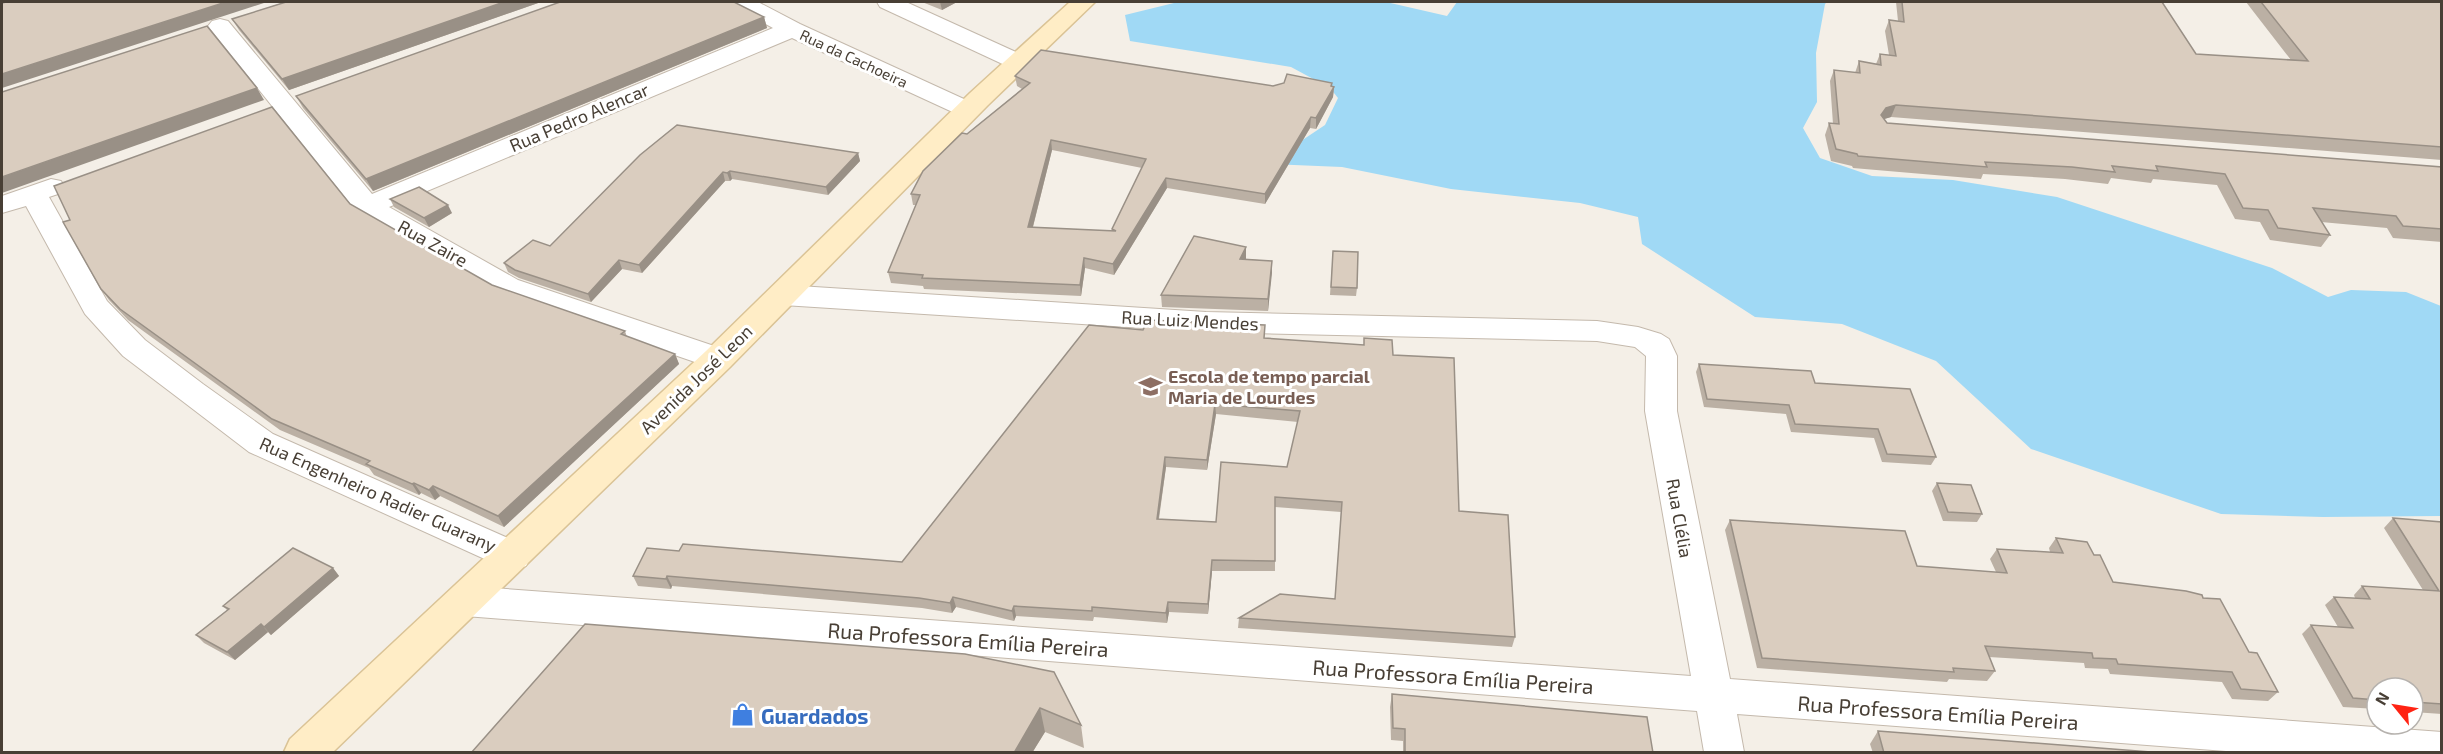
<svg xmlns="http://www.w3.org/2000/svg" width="2443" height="754" font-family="'Exo 2',sans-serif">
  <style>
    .water { fill: #a0d9f5 }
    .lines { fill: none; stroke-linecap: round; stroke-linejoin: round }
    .minor-casing { stroke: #c4b9ac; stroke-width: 2 }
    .secondary-casing { stroke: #dac396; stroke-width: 3 }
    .minor { fill: #fff; fill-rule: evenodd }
    .secondary { fill: #ffedc6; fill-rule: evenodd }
    .wall { fill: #bbb0a4; fill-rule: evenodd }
    .shaded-wall { fill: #999086 }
    .building { fill: #dacdbf; stroke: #999086; stroke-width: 1.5; fill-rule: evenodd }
    .labels { text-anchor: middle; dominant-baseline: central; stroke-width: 6; stroke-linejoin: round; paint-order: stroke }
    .far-street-label { font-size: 15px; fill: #483f35; stroke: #fff }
    .street-label { font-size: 18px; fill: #483f35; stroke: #fff }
    .education-label { font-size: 18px; font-weight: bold; fill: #785e54; stroke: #fff; text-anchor: start }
    .near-street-label { font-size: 21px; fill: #483f35; stroke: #fff }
    .near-shop-label { font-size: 21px; font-weight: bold; fill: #366cbe; stroke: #fff; text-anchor: start }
  </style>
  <rect width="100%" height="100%" fill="#f4efe7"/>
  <polygon class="water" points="1178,2 1386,2 1447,16 1457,2 1827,2 1825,4 1816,53 1817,102 1803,128 1820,158 1872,176 1953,180 2057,197 2272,268 2328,297 2351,290 2406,292 2441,306 2441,516 2323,517 2221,514 2031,449 1936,361 1842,324 1755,317 1642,244 1638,217 1580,203 1451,189 1342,167 1245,163 1298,143 1325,125 1338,98 1330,88 1291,67 1130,41 1125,15"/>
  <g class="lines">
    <defs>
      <g id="minor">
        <polygon points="731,2 758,2 800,24 977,105 981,110 977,115 968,118 959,115 792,38 389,207 518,280 729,351 734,359 729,367 718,370 498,294 357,212 208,26 212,21 220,19 228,21 372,194 773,28 734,7"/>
        <polygon points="877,2 906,2 1027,57 1030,62 1027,67 1018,69 1009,67 880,7"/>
        <polygon points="51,179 61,181 65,187 61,193 49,197 107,301 145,340 203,384 273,434 526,546 531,556 526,566 513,570 500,566 249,452 181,400 123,356 85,314 26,206 2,213 2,196"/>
        <polygon points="783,285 1206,312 1597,321 1638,327 1661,334 1669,339 1677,356 1677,411 1730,679 2442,732 2442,752 2239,752 1737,714 1744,752 1704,752 1697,711 465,616 452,612 447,601 452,590 465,586 1691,676 1645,411 1646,356 1635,347 1597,341 1206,332 783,305 773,302 768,295 773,288"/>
      </g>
      <polygon id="secondary" points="1070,2 1095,2 988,105 730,367 333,752 284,752 290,739 706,351 970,93"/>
    </defs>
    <use href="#minor" class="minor-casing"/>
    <use href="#secondary" class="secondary-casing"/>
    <use href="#minor" class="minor"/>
    <use href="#secondary" class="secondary"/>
  </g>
  <g class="wall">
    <polygon points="285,2 541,2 289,90 239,30 232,19"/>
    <polygon points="922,2 957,2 942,10"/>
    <polygon points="1896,2 2162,2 2196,54 2291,60 2246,2 2442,2 2442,160 1891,117 1884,119 1887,123 2442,167 2442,242 2393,238 2387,228 2321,222 2330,235 2321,247 2270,240 2260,222 2235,219 2217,185 2153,179 2151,183 2111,178 2108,184 2065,179 1983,174 1981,179 1853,168 1852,166 1831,161 1825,135 1829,123 1833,124 1830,81 1834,70 1855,73 1859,61 1876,64 1880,54 1889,55 1885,31 1889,20 1898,21"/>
    <polygon points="764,17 767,28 373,191 303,108 296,96"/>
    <path d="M1015,76l258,10 59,-3v3l2,1 -1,10 -17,32 -6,-1 -45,76 -98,-16 -53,87 -29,-7 -4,28 -157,-7 -1,-3 -32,-3 -3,-11 28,-67h-3l-2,-11 56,-60 55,-45 -5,-3zM1052,150l90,18 -30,61v2l-79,-4z"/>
    <polygon points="858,153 860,161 828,195 732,179 730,181 725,181 642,273 622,269 591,302 519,278 508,272 504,263 550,246 640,155"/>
    <polygon points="390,199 452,213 429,227 394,207"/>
    <polygon points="350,204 492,285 625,331 627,337 675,354 679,364 504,527 440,496 435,500 421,493 419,495 374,475 369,468 280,430 128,320 109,300 101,289"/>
    <polygon points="1333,251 1357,288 1356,296 1330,295"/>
    <polygon points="1246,259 1272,261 1268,311 1162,307 1161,295"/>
    <path d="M1143,330l122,8 128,17 66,156 56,126 -3,10 -274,-19 1,-10 96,-19 6,-87 -66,-5v64h-63l-4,43 -39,-2 -2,11 -73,-6 -1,4 -77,-5 -2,5 -58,-14 -4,6 -30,-5 -250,-22 -1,3 -33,-3 -5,-10 46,-25 223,11zM1216,414l82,8 -11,45 -71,55 -57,-3 7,-52 41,3z"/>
    <polygon points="1699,364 1815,383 1936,457 1931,465 1882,462 1874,438 1791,432 1786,414 1704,407 1696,372"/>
    <polygon points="1937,483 1982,514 1977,522 1943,521 1932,491"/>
    <polygon points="2393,518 2442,522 2442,714 2413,712 2413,688 2377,688 2377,709 2343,707 2302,634 2311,625 2338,627 2325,605 2334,597 2355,598 2354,595 2362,586 2423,590 2384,528"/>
    <polygon points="1730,520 1917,566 1996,572 1990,559 1997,549 2050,552 2049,548 2056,538 2094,555 2113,582 2203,598 2249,652 2278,692 2268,701 2232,699 2222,682 2110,674 2108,669 2085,668 2084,663 1989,657 1995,671 1987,681 1949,679 1947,682 1757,668 1725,530"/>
    <polygon points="333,568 339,576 271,635 268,632 235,660 204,643 196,635 227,610 223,606"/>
    <polygon points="965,654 1081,725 1084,748 1045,732 1032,753 471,753"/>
    <polygon points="1392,694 1653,753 1403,753 1403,741 1391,740 1390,707"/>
    <polygon points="1878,731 2164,753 1873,753 1870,744"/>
  </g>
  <g class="shaded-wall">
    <polygon points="226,2 267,2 2,88 2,74"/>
    <polygon points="504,2 541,2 289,90 282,79"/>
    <polygon points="940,2 957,2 942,10"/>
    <polygon points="764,17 767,28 373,191 366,179"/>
    <polygon points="1332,83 1331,92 1334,87 1333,97 1316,129 1316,118"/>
    <polygon points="257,88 264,100 2,193 2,177"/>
    <polygon points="1896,105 1891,117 1881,120 1881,115 1886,108"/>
    <polygon points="1311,117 1310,128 1265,204 1265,194"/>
    <polygon points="1051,140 1052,150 1030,238 1028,227"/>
    <polygon points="858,153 860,161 828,195 826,187"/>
    <polygon points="730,171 732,179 730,181 727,173"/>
    <polygon points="723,172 725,181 642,273 639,265"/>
    <polygon points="1166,178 1167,188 1114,275 1113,264"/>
    <polygon points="448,205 452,213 429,227 424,218"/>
    <polygon points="1246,247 1246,259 1240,259"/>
    <polygon points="1084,258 1085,268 1081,296 1080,285"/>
    <polygon points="619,260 622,269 591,302 588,294"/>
    <polygon points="1272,261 1272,273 1268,311 1268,299"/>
    <polygon points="675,354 679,364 504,527 498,516"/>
    <polygon points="1215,404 1216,414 1207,470 1207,460"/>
    <polygon points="1165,457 1166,467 1157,529 1157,519"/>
    <polygon points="414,483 421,493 419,495 412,484"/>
    <polygon points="433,486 440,496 435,500 429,490"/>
    <polygon points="1212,560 1212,571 1208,614 1208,604"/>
    <polygon points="333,568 339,576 271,635 264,627"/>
    <polygon points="667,576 672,586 671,589 666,579"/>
    <polygon points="953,597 956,607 952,613 950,603"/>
    <polygon points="1168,602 1169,612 1167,623 1166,613"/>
    <polygon points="1014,606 1016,616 1014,621 1012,611"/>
    <polygon points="261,624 268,632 235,660 227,652"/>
    <polygon points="1040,708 1045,732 1032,753 1014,753"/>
  </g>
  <g class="building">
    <polygon points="6,2 226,2 2,74 2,3"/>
    <polygon points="286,2 504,2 282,79 232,19"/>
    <polygon points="560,2 734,2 764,17 366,179 296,96"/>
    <polygon points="1902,2 2162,2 2196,54 2308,61 2261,2 2442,2 2442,147 1896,105 1886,108 1881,115 1887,123 2442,167 2442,229 2403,226 2396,216 2313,208 2330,235 2278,228 2268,210 2243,208 2225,174 2156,166 2158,171 2112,166 2115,172 2072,167 1985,162 1987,167 1858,156 1857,154 1836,149 1829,123 1839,124 1834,70 1860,73 1859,61 1881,65 1880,54 1896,56 1889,20 1904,22"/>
    <polygon points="207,26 257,88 2,177 2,92"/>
    <path d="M1041,50l232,36 11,-3 3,-9 45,9 -1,3 3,1 -18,31 -5,-1 -46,77 -99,-16 -53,86 -29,-6 -4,27 -158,-7 1,-3 -35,-3 32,-77 -9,-1 12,-23 39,-38 5,1 63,-51 -15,-7zM1051,140l95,19 -34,70 4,2 -88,-4z"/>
    <polygon points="272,107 350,204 492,285 625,331 621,334 675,354 498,516 433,486 429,490 414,483 412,484 366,464 370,461 272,419 120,309 101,289 63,222 70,220 54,186"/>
    <polygon points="677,125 858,153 826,187 730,171 727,173 723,172 639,265 619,260 588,294 515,270 504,263 533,240 550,246 640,155"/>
    <polygon points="419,187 448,205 424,218 390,199"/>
    <polygon points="1194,236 1246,247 1240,259 1272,261 1268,299 1161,295"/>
    <polygon points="1333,251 1358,252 1357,288 1331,287"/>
    <path d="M1148,320l117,5 -1,13 100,7v-7l28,2 1,15 61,3 5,153 49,4 7,122 -276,-19 41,-24 55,5 7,-97 -67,-5v64l-63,-1 -4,44 -40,-2 -2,11 -74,-6v4l-78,-5 -2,5 -59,-14 -3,6 -31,-5 -252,-22 -1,3 -33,-3 14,-28 32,3 4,-7 219,18 187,-237 54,5zM1215,404l85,7 -13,56 -66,-5 -5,60 -59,-3 8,-62 42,3z"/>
    <polygon points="1699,364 1811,371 1815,383 1910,389 1936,457 1887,454 1878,429 1795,424 1789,405 1707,399"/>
    <polygon points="1937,483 1971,485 1982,514 1948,512"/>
    <polygon points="2393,518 2442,522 2442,704 2413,702 2413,688 2377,688 2377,700 2353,698 2311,625 2353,628 2334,597 2370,599 2362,586 2439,591"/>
    <polygon points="1730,520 1905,531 1917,566 2007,573 1997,549 2063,553 2056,538 2087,542 2094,555 2100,555 2113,582 2186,591 2202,595 2203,598 2220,599 2249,652 2257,653 2278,692 2241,689 2232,672 2118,664 2116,659 2093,658 2092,653 1985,646 1995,671 1953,668 1954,672 1762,658"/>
    <polygon points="293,548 333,568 264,627 261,624 227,652 196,635 229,609 223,606"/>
    <polygon points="585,624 965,654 1054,672 1081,725 1040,708 1014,753 471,753"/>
    <polygon points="1392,694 1647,717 1653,753 1405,753 1405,729 1393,728"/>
    <polygon points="1878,731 2164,753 1884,753"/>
  </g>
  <defs>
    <symbol id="school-bare" viewBox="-9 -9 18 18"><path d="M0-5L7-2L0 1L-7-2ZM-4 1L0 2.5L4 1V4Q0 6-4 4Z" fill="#8d6e63" stroke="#fff" stroke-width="2.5" paint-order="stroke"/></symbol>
    <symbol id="shop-bare" viewBox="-9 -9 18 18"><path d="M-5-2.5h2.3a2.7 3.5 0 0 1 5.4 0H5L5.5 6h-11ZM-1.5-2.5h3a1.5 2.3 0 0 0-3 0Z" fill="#3f7fe0" stroke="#fff" stroke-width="2.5" paint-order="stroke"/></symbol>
  </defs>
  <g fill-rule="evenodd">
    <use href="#school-bare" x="1134" y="370" width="33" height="33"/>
    <use href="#shop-bare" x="726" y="698" width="33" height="33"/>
  </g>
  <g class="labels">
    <g class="far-street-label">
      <text transform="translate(854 58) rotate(25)">Rua da Cachoeira</text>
    </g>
    <g class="street-label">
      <text transform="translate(579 117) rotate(-23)">Rua Pedro Alencar</text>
      <text transform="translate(433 243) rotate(29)">Rua Zaire</text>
      <text transform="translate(1190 320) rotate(3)">Rua Luiz Mendes</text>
      <text transform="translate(696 379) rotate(-44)">Avenida José Leon</text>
      <text transform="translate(378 494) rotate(24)">Rua Engenheiro Radier Guarany</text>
      <text transform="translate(1680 518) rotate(80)">Rua Clélia</text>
    </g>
    <g class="education-label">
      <text x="1168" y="376">Escola de tempo parcial<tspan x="1168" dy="21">Maria de Lourdes</tspan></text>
    </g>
    <g class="near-street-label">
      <text transform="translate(968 639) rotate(4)">Rua Professora Emília Pereira</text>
      <text transform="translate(1453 676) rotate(4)">Rua Professora Emília Pereira</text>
      <text transform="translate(1938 712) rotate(4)">Rua Professora Emília Pereira</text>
    </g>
    <g class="near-shop-label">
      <text x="761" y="715">Guardados</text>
    </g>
  </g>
  <rect width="2443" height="754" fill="none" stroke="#483f35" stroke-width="6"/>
  <g transform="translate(2395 706) rotate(300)"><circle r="28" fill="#ffffff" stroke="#b6b2ae" stroke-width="1.5"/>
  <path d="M0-4.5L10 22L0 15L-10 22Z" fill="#ff2313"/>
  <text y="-9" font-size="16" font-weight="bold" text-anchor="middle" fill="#483f35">N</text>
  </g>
</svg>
